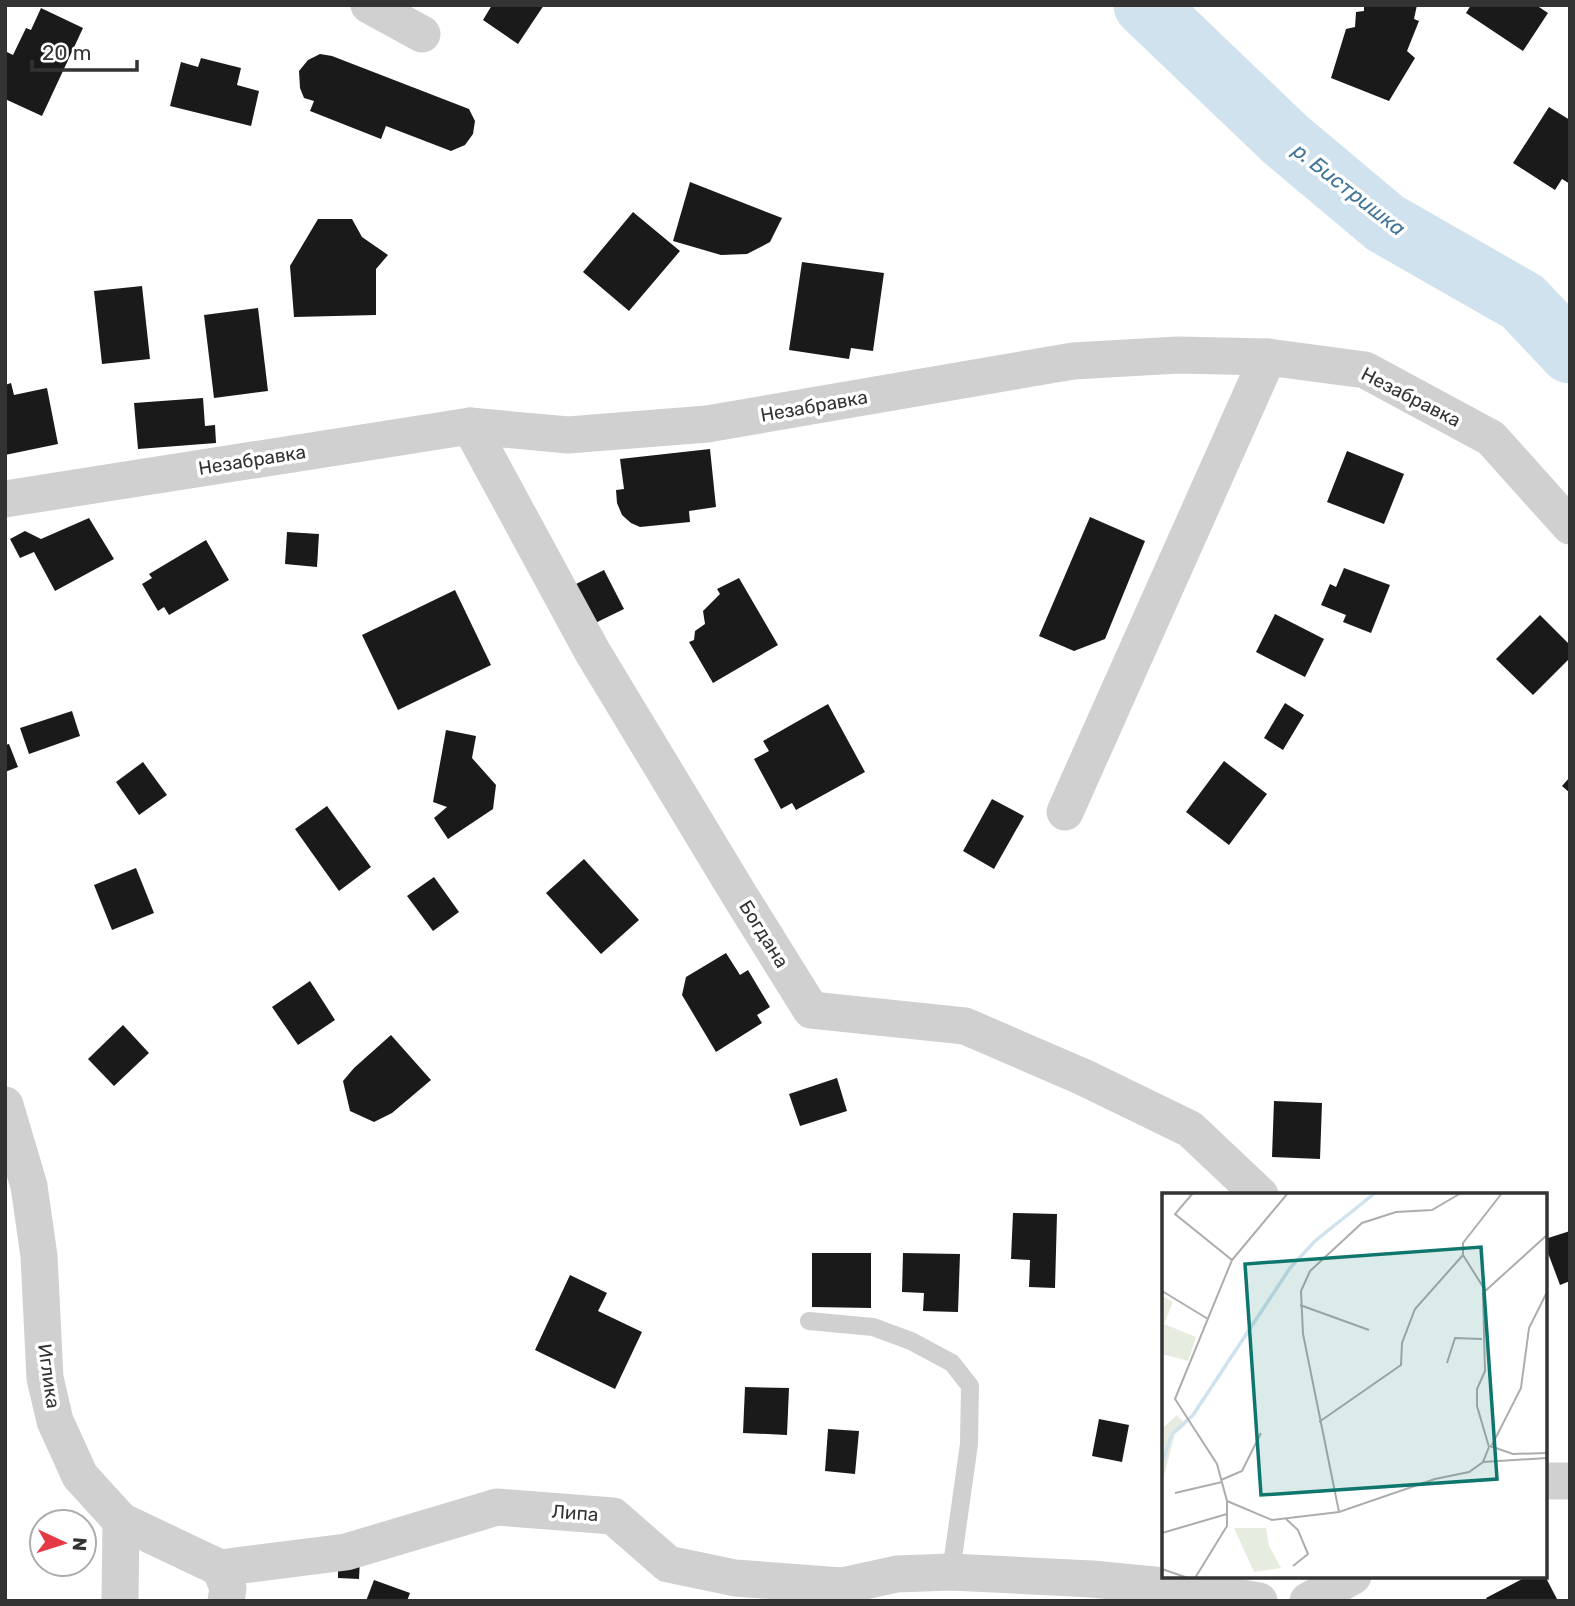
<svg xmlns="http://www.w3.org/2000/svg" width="1575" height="1606" font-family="Rubik,sans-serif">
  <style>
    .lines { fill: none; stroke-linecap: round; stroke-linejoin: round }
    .river { stroke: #cfe2ee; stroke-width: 63 }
    .building { fill: #1a1a1a }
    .service { stroke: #d0d0d0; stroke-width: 18 }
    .minor { stroke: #d0d0d0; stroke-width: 37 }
    .labels { text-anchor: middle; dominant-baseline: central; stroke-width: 7; stroke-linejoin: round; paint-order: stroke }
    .street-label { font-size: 19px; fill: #333; stroke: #fff }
    .water-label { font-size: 21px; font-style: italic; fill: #3f7597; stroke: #fff }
    .inset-river { fill: none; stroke: #cfe2ee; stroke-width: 3.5 }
    .inset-road { fill: none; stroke: #adadad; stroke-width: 2 }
    .view { fill: #0f766e; fill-opacity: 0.15; stroke: #0f766e; stroke-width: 3.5 }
    .inset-edge { fill: none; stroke: #333; stroke-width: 3.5 }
  </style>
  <rect width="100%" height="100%" fill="#fff"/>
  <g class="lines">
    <polyline class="river" points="1145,5 1285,139 1385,223 1523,302 1570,352"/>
  </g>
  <g class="building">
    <polygon points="492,5 544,5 518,44 483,20"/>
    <polygon points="1364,5 1417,5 1414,19 1419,21 1407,51 1415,58 1389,101 1331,78 1346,29 1355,27 1356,12 1364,11"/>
    <polygon points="1471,5 1536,5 1548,13 1523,51 1466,13"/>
    <polygon points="41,8 83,28 42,116 5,99 5,55 7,52 13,55 26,28 31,30"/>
    <polygon points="320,54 332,56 469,109 475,121 473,134 465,145 451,151 386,126 381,139 310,111 314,101 304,98 300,88 299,71 308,60"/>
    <polygon points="201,58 241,68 237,85 259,91 251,126 170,106 181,62 198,67"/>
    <polygon points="1549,107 1570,120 1570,184 1562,179 1555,190 1513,163"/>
    <polygon points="690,182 782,218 770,242 747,254 721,255 673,241"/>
    <polygon points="633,212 680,251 629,311 583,272"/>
    <polygon points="318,219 352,219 362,237 388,255 376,269 376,315 294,317 290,266"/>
    <polygon points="802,262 884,273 873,351 851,348 849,359 789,350"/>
    <polygon points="142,286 150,359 102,364 94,291"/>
    <polygon points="258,308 268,391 214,398 204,315"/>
    <polygon points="11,383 14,395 47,388 58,444 5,455 5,385"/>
    <polygon points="203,398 205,426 215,425 216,443 138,449 134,403"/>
    <polygon points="710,449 716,507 689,511 690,522 640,527 631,523 622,515 617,503 616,490 624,489 620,459"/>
    <polygon points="1347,451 1404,474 1384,524 1327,502"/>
    <polygon points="1090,517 1145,541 1105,639 1074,651 1039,636"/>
    <polygon points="89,518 114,559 55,591 34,552 20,558 10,539 25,531 41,539"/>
    <polygon points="287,532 319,534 317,567 285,564"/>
    <polygon points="206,540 229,580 169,615 164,607 158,611 142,584 152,578 149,574"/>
    <polygon points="1344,568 1390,585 1371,633 1343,622 1346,615 1321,605 1330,584 1336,587"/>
    <polygon points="604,570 624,609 589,626 570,587"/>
    <polygon points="739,578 778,645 713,683 689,642 694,640 695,631 705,624 703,611 720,594 717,589"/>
    <polygon points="455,590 491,665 398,710 362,635"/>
    <polygon points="1275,614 1324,639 1305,677 1256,652"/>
    <polygon points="1540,615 1570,645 1570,658 1533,695 1496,659"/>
    <polygon points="1285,703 1304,715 1283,750 1264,738"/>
    <polygon points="828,704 865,772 796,810 792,803 781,809 754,759 769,751 763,741"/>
    <polygon points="72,711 80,736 29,754 20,728"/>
    <polygon points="446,730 476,736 472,758 496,785 493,809 448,839 434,818 447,807 433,802"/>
    <polygon points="9,744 18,767 5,772 5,745"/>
    <polygon points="1224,761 1267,794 1229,845 1186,812"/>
    <polygon points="143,762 167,795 139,815 116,782"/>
    <polygon points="1570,777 1570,793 1562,786"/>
    <polygon points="992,799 1024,816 994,869 963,851"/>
    <polygon points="327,806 371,867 339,891 295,829"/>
    <polygon points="584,859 639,920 601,954 546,893"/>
    <polygon points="136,868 154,913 112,930 94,885"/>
    <polygon points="434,877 459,912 433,931 407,896"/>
    <polygon points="726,953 740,975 748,970 770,1007 757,1015 762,1023 716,1052 682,995 686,977"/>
    <polygon points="310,981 335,1020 298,1045 272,1007"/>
    <polygon points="123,1025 149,1053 114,1086 88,1059"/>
    <polygon points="391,1035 431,1080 392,1113 374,1122 350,1111 343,1081 354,1068"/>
    <polygon points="837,1078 847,1111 800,1126 789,1094"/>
    <polygon points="1274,1101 1322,1103 1320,1159 1272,1157"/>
    <polygon points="1013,1213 1057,1214 1055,1288 1029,1287 1030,1260 1011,1259"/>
    <polygon points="1570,1231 1570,1281 1560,1285 1545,1245 1545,1239"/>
    <polygon points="812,1253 871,1253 871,1308 812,1307"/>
    <polygon points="903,1253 960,1254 958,1312 923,1311 924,1293 902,1292"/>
    <polygon points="570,1275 607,1293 598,1311 642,1332 615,1389 535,1350"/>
    <polygon points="745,1387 789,1388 787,1435 743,1433"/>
    <polygon points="1099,1419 1129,1425 1122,1462 1092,1456"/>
    <polygon points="828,1429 859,1431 855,1474 825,1471"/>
    <polygon points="338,1559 360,1559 359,1579 338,1578"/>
    <polygon points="1528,1576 1545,1576 1558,1601 1488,1601 1486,1598"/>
    <polygon points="374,1580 410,1593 407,1601 366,1601"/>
  </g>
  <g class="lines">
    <polyline class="service" points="809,1321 873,1327 911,1341 952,1363 970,1386 969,1444 951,1572"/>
    <g class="minor">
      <polyline points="369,5 422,34"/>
      <polyline points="470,426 592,651 740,896 811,1010 965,1026 1083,1077 1190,1129 1260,1195"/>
      <polyline points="5,499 470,426 568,435 707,424 1073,361 1178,355 1268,357 1365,370 1491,438 1570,526"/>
      <polyline points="1065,812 1268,357"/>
      <polyline points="5,1105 29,1186 39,1256 45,1378 55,1421 80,1476 121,1521 220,1568"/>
      <polyline points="1545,1481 1570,1481"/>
      <polyline points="220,1568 346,1552 497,1507 613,1516 668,1564 735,1578 842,1586 897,1574 951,1572 1092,1579 1185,1588 1259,1601"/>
      <polyline points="220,1568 228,1588 226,1601"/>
      <polyline points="120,1601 121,1521"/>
      <polyline points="1308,1601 1353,1576"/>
    </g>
  </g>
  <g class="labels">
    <g class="street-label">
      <text transform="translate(1411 397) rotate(27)">Незабравка</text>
      <text transform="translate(814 406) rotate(-10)">Незабравка</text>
      <text transform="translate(252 460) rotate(-9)">Незабравка</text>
      <text transform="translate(764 934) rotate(58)">Богдана</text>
      <text transform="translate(49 1376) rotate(82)">Иглика</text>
      <text transform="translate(575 1513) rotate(4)">Липа</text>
    </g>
    <g class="water-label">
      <text transform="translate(1349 189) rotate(38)">р. Бистришка</text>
    </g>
  </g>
  <g transform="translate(1162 1193)">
    <rect width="385" height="385" fill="#fff"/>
    <path d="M0,103l11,6 -9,22 32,13 -8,24 -26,-7zM15,222l9,10 -11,9 -13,49v-54zM72,335h32l3,18 12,22 -27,4z" fill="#e6ecdf"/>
    <path class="inset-river" d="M0,269l10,-28 21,-19 97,-147 25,-27 60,-48"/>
    <path class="inset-road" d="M31,0l-18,21 57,46M301,62l22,35M0,98l46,28M138,112l69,25M285,170l8,-25 27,1M157,229l82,-57 1,-22 13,-34 48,-54v-12l39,-50M330,252l29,-57 8,-60 18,-36M328,253l23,8 34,-1M327,254l-12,-41v-17l8,-18 -2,-78 64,-58M321,269l64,-4M59,287l21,-9 19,-38M13,300l47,-11M65,308l45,19 67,-8 96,-33 34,-7 14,-10 6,-15M177,319l-36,-178 -2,-43 9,-20 52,-48 34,-11 36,-2 29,-17M123,325l13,12 10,24 -15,12M0,340l65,-19M0,376l26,9M33,385l32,-52v-25l-10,-37 -42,-65 57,-139 56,-67"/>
    <path class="view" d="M319,54l16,232 -236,16 -16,-231z"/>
    <rect width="385" height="385" class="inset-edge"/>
  </g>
  <rect width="1575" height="1606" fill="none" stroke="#333333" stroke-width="14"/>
  <g transform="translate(63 1543) rotate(94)"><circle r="33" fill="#ffffff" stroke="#adadad" stroke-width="2"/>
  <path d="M0-5L12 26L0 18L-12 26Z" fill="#e63946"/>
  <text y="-10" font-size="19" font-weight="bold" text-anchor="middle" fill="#333333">N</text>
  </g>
  <path d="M32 60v10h105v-10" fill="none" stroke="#333333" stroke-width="3.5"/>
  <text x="42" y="60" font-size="21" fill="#333333" stroke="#ffffff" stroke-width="5" paint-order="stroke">20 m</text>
</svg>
